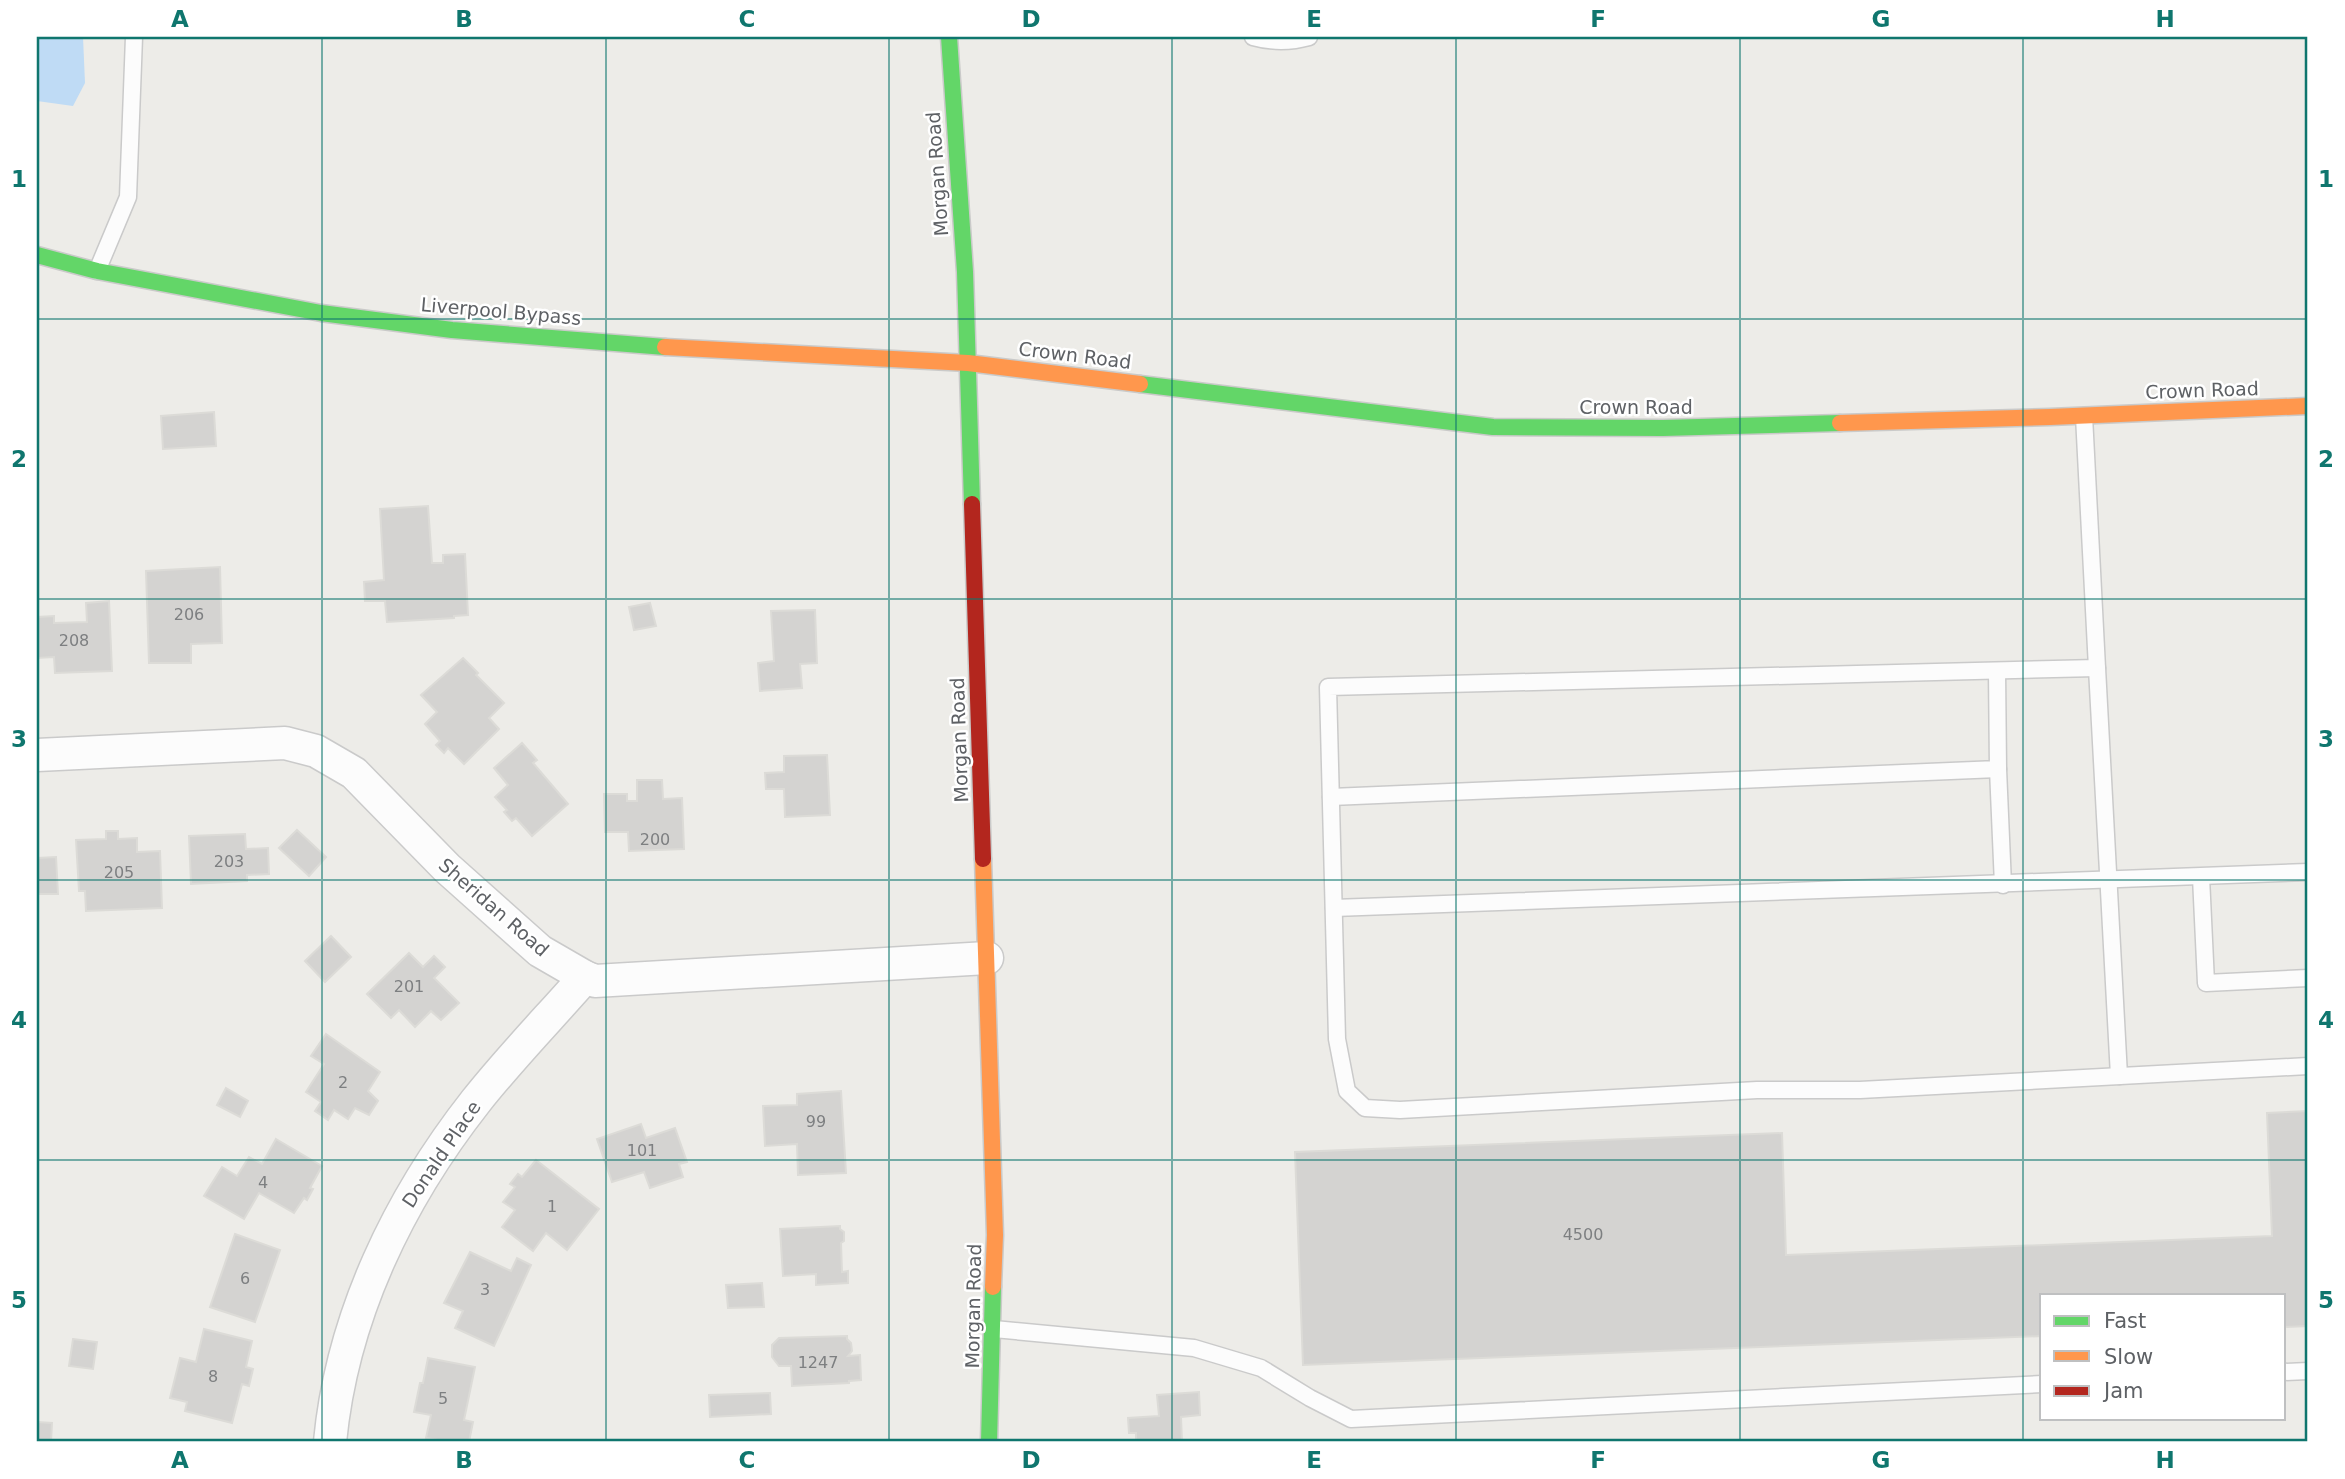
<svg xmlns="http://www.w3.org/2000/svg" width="2345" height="1479" font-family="'DejaVu Sans',sans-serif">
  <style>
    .water { fill: #bfdbf5 }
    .building { fill: #d4d3d1; stroke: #dcdbd7; stroke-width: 2 }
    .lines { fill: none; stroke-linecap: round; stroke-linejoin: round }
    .lane-casing { stroke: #cacaca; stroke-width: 19 }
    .street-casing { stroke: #cacaca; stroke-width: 35 }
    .fast-casing { stroke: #cacac9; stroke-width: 19 }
    .slow-casing { stroke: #cacac9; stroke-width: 19 }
    .jam-casing { stroke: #cacac9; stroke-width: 19 }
    .lane { stroke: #fcfcfc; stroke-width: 16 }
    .street { stroke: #fcfcfc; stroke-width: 32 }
    .fast { stroke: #63d668; stroke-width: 16 }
    .slow { stroke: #ff974d; stroke-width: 16 }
    .jam { stroke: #b3261e; stroke-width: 16 }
    .grid { fill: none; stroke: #0f766e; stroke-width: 2; stroke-opacity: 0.55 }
    .labels { text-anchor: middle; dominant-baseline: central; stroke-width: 5; stroke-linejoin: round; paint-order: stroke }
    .number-label { font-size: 16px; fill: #7d7f81 }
    .street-label { font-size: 19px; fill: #5e6165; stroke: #fff }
    .neatline { fill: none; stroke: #0f766e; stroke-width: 2.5 }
    .grid-label { font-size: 23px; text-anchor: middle; font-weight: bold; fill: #0f766e }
  </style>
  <rect width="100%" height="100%" fill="#edece8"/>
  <polygon class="water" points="37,37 83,37 85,83 73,106 37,101"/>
  <g class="building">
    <polygon points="214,412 216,446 163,449 161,416"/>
    <polygon points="428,506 432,563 443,563 443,555 465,554 468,615 454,616 454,618 387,622 385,601 365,601 364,582 384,580 380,509"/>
    <polygon points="220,567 222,643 191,644 191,663 149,663 146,571"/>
    <polygon points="109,601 112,671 55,673 54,657 37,658 37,617 54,616 54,623 87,622 86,603"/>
    <polygon points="650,603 656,626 634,630 629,607"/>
    <polygon points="815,610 817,663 800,664 802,688 760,691 758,663 774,661 771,611"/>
    <polygon points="463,658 478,673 476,675 504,703 489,718 499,729 464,764 448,748 444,753 436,745 440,741 425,724 437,712 421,695"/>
    <polygon points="522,743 537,760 533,763 568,804 532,836 516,818 512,821 504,812 507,810 495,797 508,785 494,768"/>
    <polygon points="827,755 830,815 785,817 784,789 766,789 765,773 784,772 784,756"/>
    <polygon points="637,780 662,780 663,799 682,798 684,849 629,851 628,832 605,832 604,794 627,794 627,801 637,801"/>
    <polygon points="297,830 326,857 309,876 279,848"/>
    <polygon points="106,831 118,831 118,839 137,838 137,852 160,851 162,908 86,911 85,891 79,891 76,840 106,839"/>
    <polygon points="245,834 246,849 268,848 269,874 247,875 247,881 191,884 189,836"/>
    <polygon points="56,857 58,894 37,894 37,858"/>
    <polygon points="331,936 351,957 325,982 305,961"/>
    <polygon points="409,953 423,967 434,956 445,967 434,978 459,1003 441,1020 431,1011 415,1027 399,1010 391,1018 367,994"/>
    <polygon points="326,1034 380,1072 368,1091 378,1101 369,1115 355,1108 348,1119 334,1110 328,1120 315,1111 321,1102 306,1092 324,1064 311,1056"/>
    <polygon points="226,1088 248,1101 240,1117 217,1105"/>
    <polygon points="841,1091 846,1173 798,1175 797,1144 765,1146 763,1106 797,1105 797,1094"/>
    <polygon points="2308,1111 2308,1326 2284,1327 2284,1295 2042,1295 2042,1336 1303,1365 1295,1152 1782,1133 1786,1255 2272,1236 2267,1113"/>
    <polygon points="641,1124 646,1138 675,1128 687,1162 679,1164 683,1177 650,1188 644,1172 612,1182 597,1139"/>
    <polygon points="276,1139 322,1166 310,1188 313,1189 307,1200 304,1198 294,1213 259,1193 244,1219 204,1196 222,1167 237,1176 249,1157 262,1164"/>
    <polygon points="536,1160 599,1209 567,1250 546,1233 533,1251 502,1227 515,1210 503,1202 515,1187 510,1184 518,1174 522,1177"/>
    <polygon points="840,1226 840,1229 844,1232 844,1241 841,1243 842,1272 848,1271 848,1283 816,1285 816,1274 783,1276 780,1229"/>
    <polygon points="235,1234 280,1250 255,1322 210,1307"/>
    <polygon points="470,1252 511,1271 517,1258 531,1265 494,1346 455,1328 463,1311 444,1303"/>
    <polygon points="762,1283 764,1307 728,1308 726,1285"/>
    <polygon points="204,1329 252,1341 246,1367 253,1369 249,1386 242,1384 232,1423 185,1411 187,1402 170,1398 180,1358 196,1362"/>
    <polygon points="847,1336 847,1339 851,1343 852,1351 848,1356 860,1355 861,1380 849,1381 849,1383 792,1386 791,1366 779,1366 772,1357 772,1345 779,1338"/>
    <polygon points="73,1339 97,1342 93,1369 69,1366"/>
    <polygon points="428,1358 475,1367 464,1420 473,1422 469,1442 450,1442 426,1438 431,1415 414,1412 420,1383 423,1383"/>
    <polygon points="1199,1392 1200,1415 1181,1417 1182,1442 1136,1442 1136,1433 1129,1433 1128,1418 1159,1416 1157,1395"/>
    <polygon points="770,1393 771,1414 710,1417 709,1395"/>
    <polygon points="37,1422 52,1423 51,1442 37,1442"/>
  </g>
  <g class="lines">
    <defs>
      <g id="lane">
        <path d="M1253,37c18,5 38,5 56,0"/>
        <polyline points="97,271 128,197 134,37"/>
        <polyline points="2084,416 2097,668 1328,687 1337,1039 1347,1091 1365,1108 1400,1110 1757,1090 1860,1090 2308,1066"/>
        <polyline points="2097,668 2119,1076"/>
        <polyline points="1998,769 2003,885"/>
        <polyline points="1331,797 1998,769 1997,671"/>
        <polyline points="2201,877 2206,983 2308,978"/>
        <polyline points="1334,908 2308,872"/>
        <polyline points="994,1329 1194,1348 1261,1368 1310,1398 1351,1419 2042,1384"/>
        <polyline points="2284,1372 2308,1371"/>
      </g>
      <g id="street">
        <polyline points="37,755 285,743 316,751 354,773 447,868 540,951 585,977 595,981 987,958"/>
        <path d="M330,1442c12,-126 69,-243 146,-341 34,-43 73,-83 109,-124"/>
      </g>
      <g id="fast">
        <polyline points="949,37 965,272 972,504"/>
        <polyline points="37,255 97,271 321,313 452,330 665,347"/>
        <polyline points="1140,384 1493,427 1663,428 1840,423"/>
        <polyline points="989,1442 993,1287"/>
      </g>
      <g id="slow">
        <polyline points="665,347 968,363 1140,384"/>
        <polyline points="1840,423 2050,417 2308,406"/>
        <polyline points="983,859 995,1235 993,1287"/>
      </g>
      <polyline id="jam" points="972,504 983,859"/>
    </defs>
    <use href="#lane" class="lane-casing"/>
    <use href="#street" class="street-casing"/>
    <use href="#fast" class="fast-casing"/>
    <use href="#slow" class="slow-casing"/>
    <use href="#jam" class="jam-casing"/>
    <use href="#lane" class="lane"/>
    <use href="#street" class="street"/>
    <use href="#fast" class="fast"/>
    <use href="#slow" class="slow"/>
    <use href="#jam" class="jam"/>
  </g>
  <path class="grid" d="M322,37v1405M606,37v1405M889,37v1405M1172,37v1405M1456,37v1405M1740,37v1405M2023,37v1405M37,319h2271M37,599h2271M37,880h2271M37,1160h2271"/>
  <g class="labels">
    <g class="number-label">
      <text x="189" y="614">206</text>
      <text x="74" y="640">208</text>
      <text x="655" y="839">200</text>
      <text x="229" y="861">203</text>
      <text x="119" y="872">205</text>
      <text x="409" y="986">201</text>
      <text x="343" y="1082">2</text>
      <text x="816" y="1121">99</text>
      <text x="642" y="1150">101</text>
      <text x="263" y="1182">4</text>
      <text x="552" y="1206">1</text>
      <text x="1583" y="1234">4500</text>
      <text x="245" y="1278">6</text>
      <text x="485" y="1289">3</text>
      <text x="818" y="1362">1247</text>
      <text x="213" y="1376">8</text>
      <text x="443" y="1398">5</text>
    </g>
    <g class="street-label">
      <text transform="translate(937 174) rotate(-94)">Morgan Road</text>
      <text transform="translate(501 311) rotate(5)">Liverpool Bypass</text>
      <text transform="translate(1075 355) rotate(7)">Crown Road</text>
      <text transform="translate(2202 390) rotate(-2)">Crown Road</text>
      <text x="1636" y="407">Crown Road</text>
      <text transform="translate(959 740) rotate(-92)">Morgan Road</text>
      <text transform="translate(494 907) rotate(41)">Sheridan Road</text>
      <text transform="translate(441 1154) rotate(-56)">Donald Place</text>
      <text transform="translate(973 1306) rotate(-89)">Morgan Road</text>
    </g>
  </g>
  <rect width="2345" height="1479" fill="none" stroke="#ffffff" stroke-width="77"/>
  <rect x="2040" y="1294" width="245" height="126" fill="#ffffff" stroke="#bfc0c1" stroke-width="2"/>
  <rect x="2054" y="1316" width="35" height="10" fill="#63d668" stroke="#bfc0c1" stroke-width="2"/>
  <text x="2104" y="1328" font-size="21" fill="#5e6165">Fast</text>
  <rect x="2054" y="1351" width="35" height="10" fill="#ff974d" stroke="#bfc0c1" stroke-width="2"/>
  <text x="2104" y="1364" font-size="21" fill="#5e6165">Slow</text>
  <rect x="2054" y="1386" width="35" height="10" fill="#b3261e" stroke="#bfc0c1" stroke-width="2"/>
  <text x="2104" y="1398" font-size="21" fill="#5e6165">Jam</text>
  <rect x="38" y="38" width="2268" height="1402" class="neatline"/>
  <g class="grid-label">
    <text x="180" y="27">A</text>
    <text x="464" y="27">B</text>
    <text x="747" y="27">C</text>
    <text x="1031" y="27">D</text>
    <text x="1314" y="27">E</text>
    <text x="1598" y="27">F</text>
    <text x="1881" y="27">G</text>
    <text x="2165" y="27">H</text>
    <text x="19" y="187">1</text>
    <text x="2326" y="187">1</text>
    <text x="19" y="467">2</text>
    <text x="2326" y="467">2</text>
    <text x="19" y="747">3</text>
    <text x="2326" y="747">3</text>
    <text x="19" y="1028">4</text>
    <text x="2326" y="1028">4</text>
    <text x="19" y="1308">5</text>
    <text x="2326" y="1308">5</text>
    <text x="180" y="1468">A</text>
    <text x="464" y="1468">B</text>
    <text x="747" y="1468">C</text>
    <text x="1031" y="1468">D</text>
    <text x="1314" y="1468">E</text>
    <text x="1598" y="1468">F</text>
    <text x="1881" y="1468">G</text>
    <text x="2165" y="1468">H</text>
  </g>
</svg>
